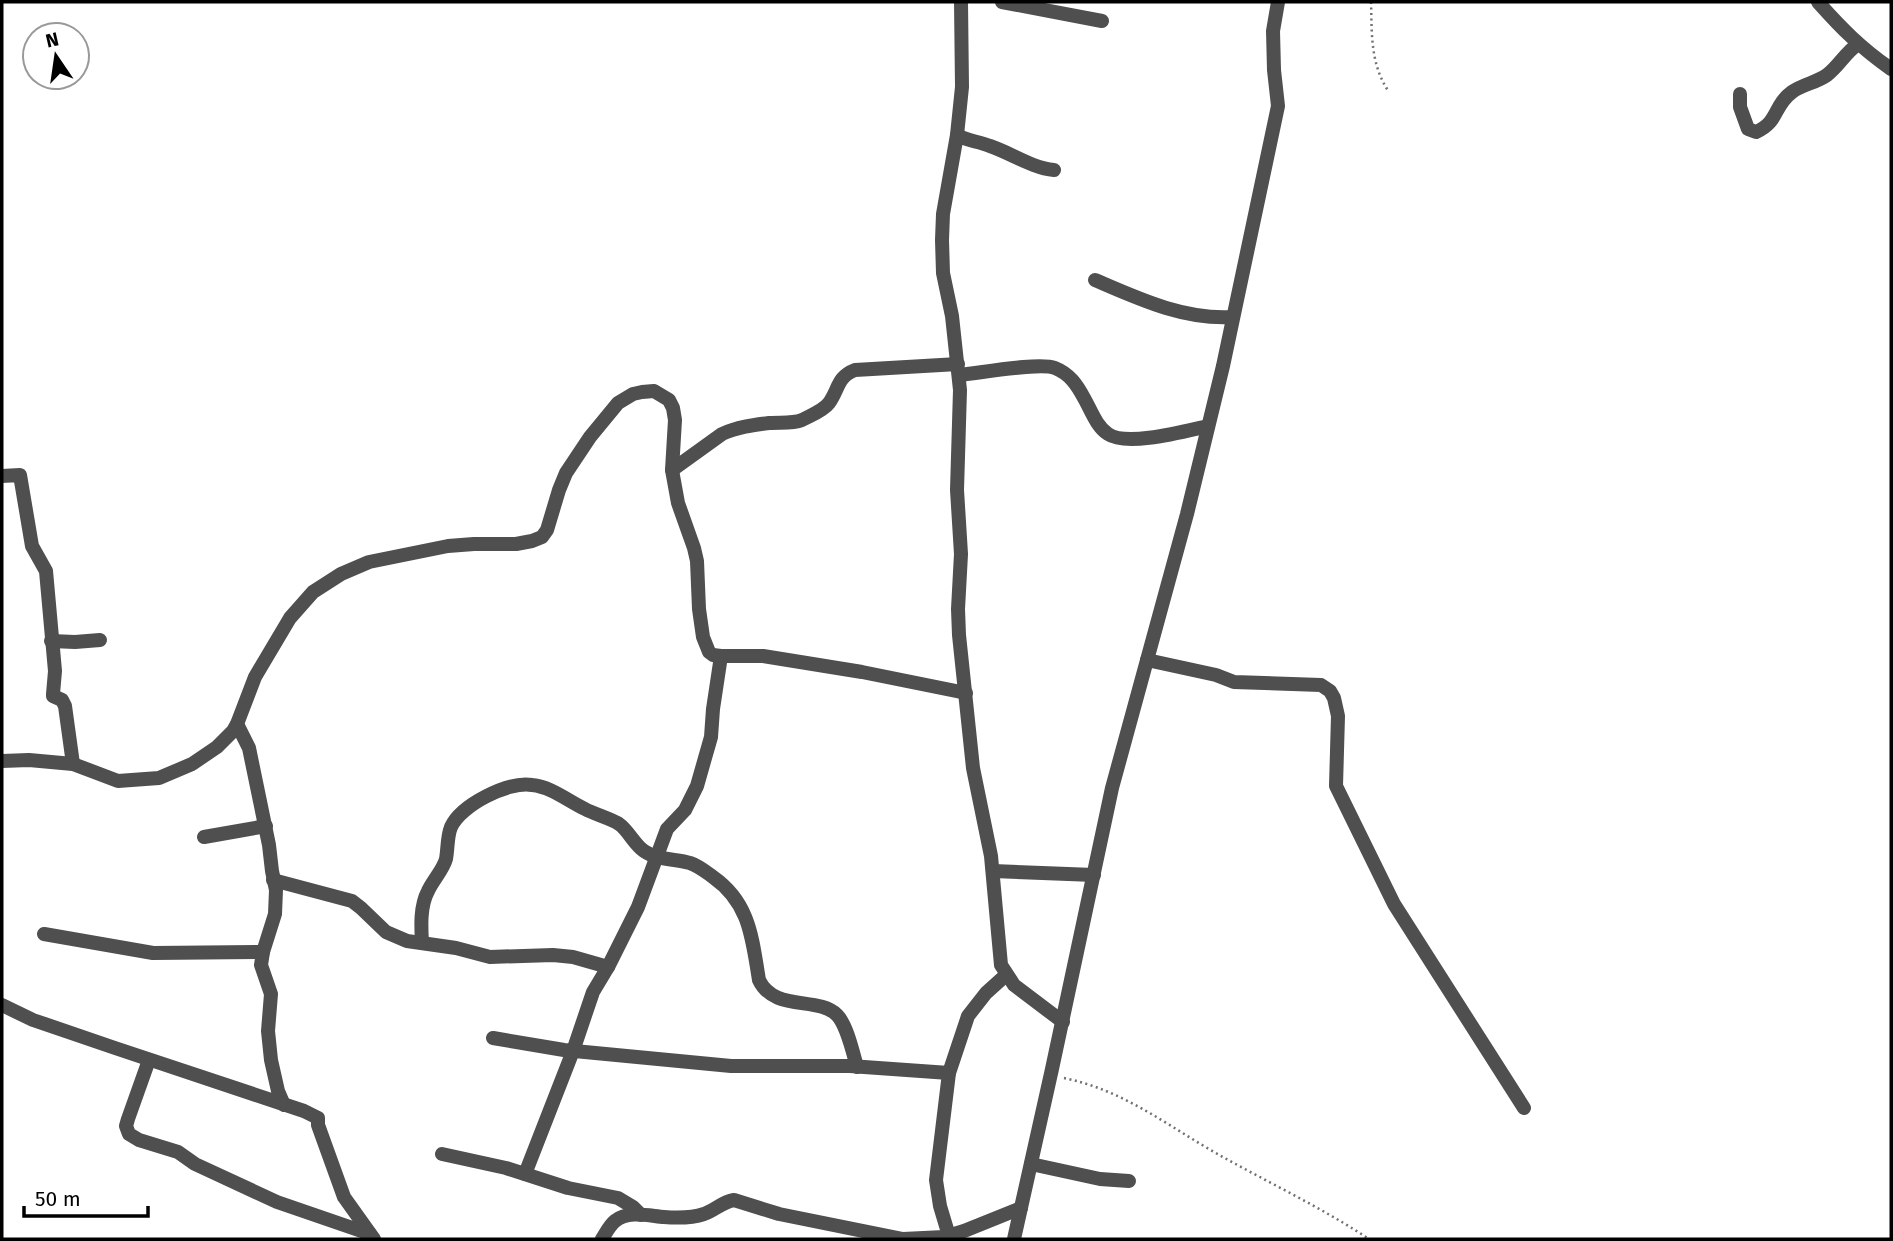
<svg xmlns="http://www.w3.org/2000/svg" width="1893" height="1241" font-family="'Fira Sans',sans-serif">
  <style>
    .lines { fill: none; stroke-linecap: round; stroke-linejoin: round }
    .path { stroke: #717171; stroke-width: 2.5; stroke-dasharray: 2 3.5; stroke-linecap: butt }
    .minor { stroke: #4f4f4f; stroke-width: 14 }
  </style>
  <rect width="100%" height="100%" fill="#fff"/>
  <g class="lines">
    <g class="path">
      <path d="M1371,2c1,32 -1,62 18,90"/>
      <path d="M1064,1078c58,12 100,45 150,74 51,29 105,54 155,87"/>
    </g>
    <g class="minor">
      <polyline points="961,2 962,87 957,135 943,214 942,240 943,273 952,316 960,390 957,490 961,554 958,609 959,635 973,768 991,856 1001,965 1014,985 1063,1022"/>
      <polyline points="1002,2 1102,21"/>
      <path d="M1818,2c24,27 43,46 73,67"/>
      <path d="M1740,94v13l8,22 8,3c23,-10 17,-26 36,-40 11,-8 24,-9 35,-17 12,-9 18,-22 31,-31"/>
      <path d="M957,135c10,6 21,6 33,11 21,7 42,22 64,24"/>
      <path d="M1095,280c44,19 89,40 138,37"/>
      <path d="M959,375c21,-2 80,-13 96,-7 15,6 22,17 29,30 7,12 12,28 24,36 19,13 77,-3 100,-8"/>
      <path d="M672,470l50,-36c15,-7 31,-9 47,-11 11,-1 23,1 33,-3 9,-5 21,-9 27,-17 10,-14 8,-26 26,-33l103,-6"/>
      <polyline points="2,476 20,475 32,546 46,571 55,671 53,694 53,696 62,700 65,706 73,764"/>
      <polyline points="51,641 75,642 100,640"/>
      <polyline points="1147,660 1216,675 1234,682 1321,685 1330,691 1334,698 1338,716 1336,786 1394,904 1524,1108"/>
      <polyline points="237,724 249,748 269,845 272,871 276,890 275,914 263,952 261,965 271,994 268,1031 271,1060 278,1091 284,1105"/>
      <polyline points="2,761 29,760 73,764 118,781 159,778 192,764 217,747 233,731 237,724 255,677 290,618 313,592 341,574 369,562 448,546 474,544 516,544 532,541 542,537 547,530 559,490 566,473 590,437 618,403 633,394 642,392 654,391 669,400 673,408 675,420 672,470 678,503 694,548 697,561 699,609 703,637 709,652 713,655 721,656 763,656 862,672 966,693"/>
      <polyline points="204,837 266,826"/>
      <polyline points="993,871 1094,875"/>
      <polyline points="273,880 352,901 361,908 386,932 407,941 456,948 490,957 553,955 573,957 608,967"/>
      <polyline points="44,934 153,953 263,952"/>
      <path d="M422,943c-1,-17 -2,-37 6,-52 5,-11 15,-21 18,-32 2,-11 1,-22 5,-32 10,-22 57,-46 81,-42 20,2 36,16 53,24 9,5 27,10 34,15 9,6 15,20 25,27 13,9 32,8 46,12 9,3 16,9 23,14 37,26 39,61 46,103 15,32 59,16 78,35 10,10 16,38 20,52"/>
      <polyline points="2,1005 33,1020 115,1048 304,1111 318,1118 318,1125 344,1197 374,1239"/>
      <polyline points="493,1038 564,1050 731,1066 850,1066 949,1073"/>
      <polyline points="149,1060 128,1119 126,1126 129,1134 139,1140 178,1152 195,1164 277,1202 370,1234"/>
      <polyline points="442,1154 506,1168 568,1188 618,1198 633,1207 641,1215"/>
      <polyline points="1031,1164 1100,1179 1129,1181"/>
      <polyline points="525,1174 573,1051 593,992 608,967 638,907 667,829 685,810 697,786 711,737 713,709 721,656"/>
      <polyline points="949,1236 940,1206 936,1180 949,1073 968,1016 986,993 1006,975"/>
      <path d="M602,1239c4,-6 7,-13 13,-18 13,-11 35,-5 49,-4 13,1 28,1 40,-3 11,-4 18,-12 30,-14l45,14 124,25 41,-2 20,-6 57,-23"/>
      <polyline points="1014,1239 1052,1069 1112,788 1187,514 1223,366 1278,106 1274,70 1273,31 1278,2"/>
    </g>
  </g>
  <rect width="1893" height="1241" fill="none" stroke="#000000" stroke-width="7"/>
  <g transform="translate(56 56) rotate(347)"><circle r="33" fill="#ffffff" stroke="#999999" stroke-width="2"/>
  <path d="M0-5L12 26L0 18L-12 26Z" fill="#000000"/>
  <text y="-10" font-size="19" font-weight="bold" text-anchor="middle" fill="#000000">N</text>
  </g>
  <path d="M24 1206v10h124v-10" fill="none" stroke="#000000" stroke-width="3.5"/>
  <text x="35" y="1206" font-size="21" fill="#000000" stroke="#ffffff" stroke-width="5" paint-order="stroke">50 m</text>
</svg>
